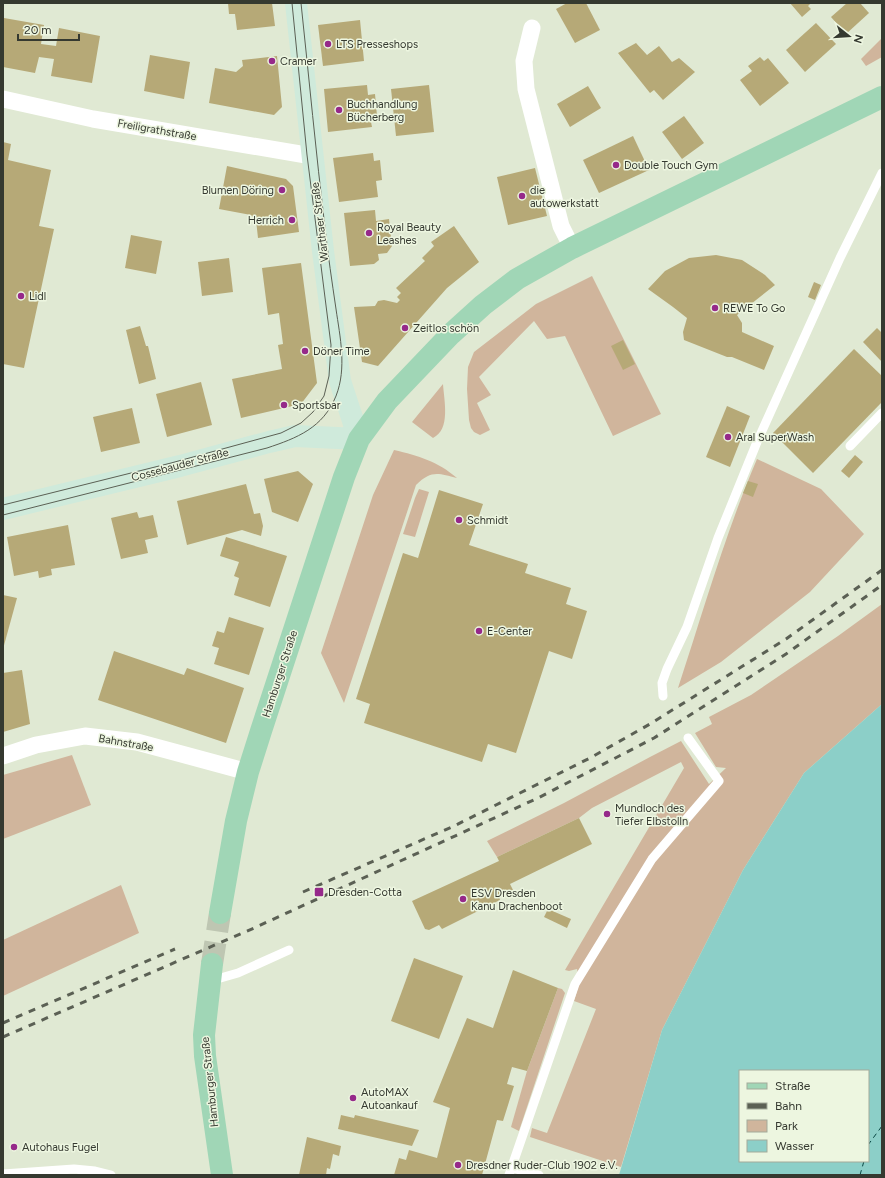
<svg xmlns="http://www.w3.org/2000/svg" width="885" height="1178" font-family="Figtree,sans-serif">
  <style>
    .green { fill: #d0b59c }
    .water { fill: #8ccfc8; fill-rule: evenodd }
    .lines { fill: none; stroke-linecap: round; stroke-linejoin: round }
    .ferry { stroke: #084743; stroke-width: 1; stroke-dasharray: 5 4; stroke-linecap: butt }
    .building { fill: #b6a977 }
    .primary-tunnel { stroke: #bec6b2; stroke-width: 22; stroke-dasharray: 22 11; stroke-linecap: butt }
    .lane { stroke: #fff; stroke-width: 9 }
    .street { stroke: #fff; stroke-width: 17 }
    .secondary { stroke: #cfeadb; stroke-width: 22 }
    .primary { stroke: #a0d6b6; stroke-width: 22 }
    .tram { stroke: #5b6054; stroke-width: 1 }
    .rail { stroke: #5b6054; stroke-width: 3; stroke-dasharray: 7 7; stroke-linecap: butt }
    .poi-dot { fill: #96298a; stroke: #edf6e0; stroke-width: 1.5 }
    .labels { text-anchor: middle; dominant-baseline: central; stroke-width: 3; stroke-linejoin: round; paint-order: stroke }
    .poi-label { font-size: 11px; fill: #353930; stroke: #edf6e0; text-anchor: start }
    .street-label { font-size: 11px; fill: #353930; stroke: #edf6e0 }
  </style>
  <rect width="100%" height="100%" fill="#e0e9d3"/>
  <g class="green">
    <polygon points="882,38 882,57 866,66 861,59"/>
    <polygon points="592,276 661,414 613,436 565,336 547,339 534,321 479,377 491,395 477,403 490,430 480,435 474,432 471,428 469,420 467,389 468,367 474,352 536,304"/>
    <path d="M443,384c1,17 8,45 -10,54l-21,-16z"/>
    <path d="M394,450c25,6 43,11 63,28 -19,-5 -26,-8 -41,7l-72,218 -23,-50 52,-158z"/>
    <path d="M757,459l64,30 43,45 -54,58 -89,70 -43,26c25,-76 47,-154 79,-229z"/>
    <polygon points="419,489 429,492 415,537 403,534 415,498"/>
    <polygon points="882,604 882,704 804,773 743,870 662,1030 621,1167 530,1137 532,1128 547,1133 596,1009 574,1001 580,981 577,969 569,971 565,970 684,768 681,762 592,808 579,818 497,857 487,841 564,803 650,757 681,741 709,784 726,768 716,767 695,733 712,724 709,717 751,695 838,636"/>
    <polygon points="72,755 91,805 3,839 3,775"/>
    <polygon points="121,885 139,933 3,996 3,940"/>
    <polygon points="558,988 562,989 565,993 519,1131 511,1127 527,1071"/>
  </g>
  <path class="water" d="M882,704v471h-263l43,-145 81,-160 61,-97zM740,1071h128v90h-128z"/>
  <g class="lines">
    <g class="ferry">
      <polyline points="868,1145 882,1126"/>
      <polyline points="860,1175 864,1161"/>
    </g>
  </g>
  <g class="building">
    <polygon points="228,3 272,3 275,26 237,30 235,14 229,14"/>
    <polygon points="567,3 586,3 600,30 575,43 556,9"/>
    <polygon points="790,3 811,3 808,6 811,9 802,17"/>
    <polygon points="847,3 860,3 869,13 846,34 831,17"/>
    <polygon points="4,18 44,25 41,44 56,46 59,28 100,36 92,83 51,76 54,59 39,57 35,73 3,67"/>
    <polygon points="360,20 364,61 323,66 318,25"/>
    <polygon points="816,23 836,44 805,72 786,50"/>
    <polygon points="636,43 647,55 659,46 672,62 679,58 695,72 663,100 654,90 650,93 618,53"/>
    <polygon points="150,55 190,62 184,99 144,91"/>
    <polygon points="277,56 282,107 274,115 209,103 215,68 236,72 243,66 242,60"/>
    <polygon points="760,57 764,61 768,58 789,83 760,106 740,80 752,71 748,66"/>
    <polygon points="367,85 368,95 375,94 377,116 370,117 372,127 328,132 324,89"/>
    <polygon points="429,85 434,132 396,136 391,89"/>
    <polygon points="588,86 601,108 570,127 557,104"/>
    <polygon points="684,116 704,143 682,159 662,132"/>
    <polygon points="633,136 649,170 599,193 583,160"/>
    <polygon points="3,142 11,144 8,160 51,170 39,226 54,229 24,368 3,364"/>
    <polygon points="373,153 374,161 380,160 382,180 376,181 378,197 339,202 333,158"/>
    <polygon points="227,166 286,179 293,186 299,232 258,238 256,220 251,215 219,209"/>
    <polygon points="535,168 547,216 508,225 497,177"/>
    <polygon points="375,210 376,221 389,219 392,246 387,253 378,254 379,260 374,264 350,266 344,213"/>
    <polygon points="454,226 479,262 447,288 378,366 362,362 354,307 375,306 378,301 384,300 397,303 400,300 397,297 401,293 396,288 425,261 422,258 434,246 431,242"/>
    <polygon points="131,235 162,241 156,274 125,268"/>
    <polygon points="716,255 742,260 765,275 775,285 737,315 742,323 742,332 774,346 764,370 732,357 727,357 684,340 683,332 687,318 673,307 648,289 665,271 689,258"/>
    <polygon points="229,258 233,292 202,296 198,262"/>
    <polygon points="301,263 317,383 301,404 241,418 232,379 282,369 278,345 283,344 279,313 268,315 262,268"/>
    <polygon points="814,282 821,285 815,300 808,297"/>
    <polygon points="140,326 146,346 148,346 156,379 139,384 126,330"/>
    <polygon points="877,328 882,333 882,362 863,342"/>
    <polygon points="623,340 635,364 623,370 611,346"/>
    <polygon points="854,349 882,376 882,402 813,473 773,433"/>
    <polygon points="201,382 212,425 167,437 156,394"/>
    <polygon points="727,406 750,416 730,467 706,457"/>
    <polygon points="132,408 140,443 101,452 93,417"/>
    <polygon points="855,455 863,462 849,478 841,471"/>
    <polygon points="298,471 313,484 298,522 272,512 264,479"/>
    <polygon points="748,481 758,484 753,497 743,493"/>
    <polygon points="246,484 254,514 260,513 263,526 261,536 242,530 187,545 177,501"/>
    <polygon points="439,490 483,504 469,545 528,564 525,573 571,588 566,604 587,611 572,659 549,651 516,753 488,744 482,762 364,723 370,704 356,699 403,553 418,558"/>
    <polygon points="137,512 139,518 153,515 158,537 145,540 148,553 121,559 111,518"/>
    <polygon points="68,525 75,565 51,569 52,575 39,578 38,571 14,576 7,537"/>
    <polygon points="226,537 287,556 270,607 234,595 239,578 234,576 239,562 220,556"/>
    <polygon points="3,595 17,598 3,649"/>
    <polygon points="229,617 264,628 249,675 214,664 219,648 212,646 217,631 224,633"/>
    <polygon points="114,651 184,675 187,668 244,688 226,743 98,700"/>
    <polygon points="22,670 30,724 3,732 3,673"/>
    <polygon points="579,818 592,844 510,884 513,890 499,897 500,900 442,929 439,925 429,930 425,929 412,901 499,861 497,857"/>
    <polygon points="548,909 571,919 567,928 544,917"/>
    <polygon points="414,958 463,976 439,1039 391,1021"/>
    <polygon points="513,970 558,988 527,1071 512,1067 507,1084 514,1086 503,1121 497,1120 482,1175 394,1175 399,1158 406,1160 409,1150 437,1158 450,1108 433,1102 467,1018 493,1028"/>
    <polygon points="341,1115 354,1118 355,1115 419,1130 412,1146 338,1129"/>
    <polygon points="307,1137 341,1146 339,1156 333,1154 330,1169 327,1168 326,1175 299,1175"/>
  </g>
  <g class="lines">
    <polyline class="primary-tunnel" points="212,964 220,913"/>
    <g class="lane">
      <polyline points="850,446 882,413"/>
      <polyline points="663,696 662,683 667,669 687,627 718,538 757,442 840,258 882,173"/>
      <polyline points="210,981 238,973 289,950"/>
      <polyline points="512,1168 539,1175"/>
      <polyline points="3,1174 74,1169 95,1171 111,1175"/>
      <polyline points="509,1175 575,984 652,859 719,781 688,738"/>
    </g>
    <g class="street">
      <polyline points="532,28 524,61 526,89 561,226 572,248"/>
      <polyline points="3,99 93,119 312,156"/>
      <polyline points="3,756 36,745 85,736 137,742 248,772"/>
    </g>
    <polyline class="secondary" points="3,509 180,466 269,442 295,436 359,439 340,381 323,251 296,3"/>
    <g class="primary">
      <polyline points="220,913 236,821 248,772 261,731 344,477 359,439 387,401 451,334 483,305 517,279 572,248 882,97"/>
      <polyline points="212,964 204,1035 205,1056 222,1175"/>
    </g>
    <g class="tram">
      <polyline points="3,505 171,463 281,433 301,423 313,412 324,396 329,376 331,345 307,155 292,3"/>
      <path d="M3,515l264,-67c30,-10 56,-20 69,-52 11,-28 4,-59 0,-87 -4,-27 -8,-54 -11,-81 -9,-75 -16,-150 -24,-225"/>
    </g>
    <g class="rail">
      <polyline points="303,892 454,826 590,758 650,724 786,639 882,570"/>
      <polyline points="3,1023 175,949"/>
      <polyline points="3,1037 254,928 538,798 654,738 786,654 882,585"/>
    </g>
  </g>
  <g class="poi-dot">
    <circle cx="328" cy="44" r="4"/>
    <circle cx="272" cy="61" r="4"/>
    <circle cx="339" cy="110" r="4"/>
    <circle cx="616" cy="165" r="4"/>
    <circle cx="282" cy="190" r="4"/>
    <circle cx="522" cy="196" r="4"/>
    <circle cx="292" cy="220" r="4"/>
    <circle cx="369" cy="233" r="4"/>
    <circle cx="21" cy="296" r="4"/>
    <circle cx="715" cy="308" r="4"/>
    <circle cx="405" cy="328" r="4"/>
    <circle cx="305" cy="351" r="4"/>
    <circle cx="284" cy="405" r="4"/>
    <circle cx="728" cy="437" r="4"/>
    <circle cx="459" cy="520" r="4"/>
    <circle cx="479" cy="631" r="4"/>
    <circle cx="607" cy="814" r="4"/>
    <rect x="314" y="887" width="10" height="10" rx="2"/>
    <circle cx="463" cy="899" r="4"/>
    <circle cx="353" cy="1098" r="4"/>
    <circle cx="14" cy="1147" r="4"/>
    <circle cx="458" cy="1165" r="4"/>
  </g>
  <g class="labels">
    <g class="poi-label">
      <text x="336" y="44">LTS Presseshops</text>
      <text x="280" y="61">Cramer</text>
      <text x="347" y="104">Buchhandlung<tspan x="347" dy="13">Bücherberg</tspan></text>
      <text x="624" y="165">Double Touch Gym</text>
      <text x="274" y="190" text-anchor="end">Blumen Döring</text>
      <text x="530" y="190">die<tspan x="530" dy="13">autowerkstatt</tspan></text>
      <text x="284" y="220" text-anchor="end">Herrich</text>
      <text x="377" y="227">Royal Beauty<tspan x="377" dy="13">Leashes</tspan></text>
      <text x="29" y="296">Lidl</text>
      <text x="723" y="308">REWE To Go</text>
      <text x="413" y="328">Zeitlos schön</text>
      <text x="313" y="351">Döner Time</text>
      <text x="292" y="405">Sportsbar</text>
      <text x="736" y="437">Aral SuperWash</text>
      <text x="467" y="520">Schmidt</text>
      <text x="487" y="631">E-Center</text>
      <text x="615" y="808">Mundloch des<tspan x="615" dy="13">Tiefer Elbstolln</tspan></text>
      <text x="328" y="892">Dresden-Cotta</text>
      <text x="471" y="893">ESV Dresden<tspan x="471" dy="13">Kanu Drachenboot</tspan></text>
      <text x="361" y="1092">AutoMAX<tspan x="361" dy="13">Autoankauf</tspan></text>
      <text x="22" y="1147">Autohaus Fugel</text>
      <text x="466" y="1165">Dresdner Ruder-Club 1902 e.V.</text>
    </g>
    <g class="street-label">
      <text transform="translate(157 130) rotate(10)">Freiligrathstraße</text>
      <text transform="translate(320 222) rotate(-97)">Warthaer Straße</text>
      <text transform="translate(180 465) rotate(-15)">Cossebauder Straße</text>
      <text transform="translate(280 674) rotate(-72)">Hamburger Straße</text>
      <text transform="translate(126 743) rotate(10)">Bahnstraße</text>
      <text transform="translate(210 1082) rotate(-96)">Hamburger Straße</text>
    </g>
  </g>
  <rect width="885" height="1178" fill="none" stroke="#353930" stroke-width="8"/>
  <rect x="739" y="1070" width="130" height="92" fill="#edf6e0" stroke="#a3aa9a"/>
  <rect x="747" y="1083" width="20" height="6" fill="#a0d6b6" stroke="#a3aa9a"/>
  <text x="775" y="1090" font-size="12" fill="#353930">Straße</text>
  <rect x="747" y="1103" width="20" height="6" fill="#5b6054" stroke="#a3aa9a"/>
  <text x="775" y="1110" font-size="12" fill="#353930">Bahn</text>
  <rect x="747" y="1120" width="20" height="12" fill="#d0b59c" stroke="#a3aa9a"/>
  <text x="775" y="1130" font-size="12" fill="#353930">Park</text>
  <rect x="747" y="1140" width="20" height="12" fill="#8ccfc8" stroke="#a3aa9a"/>
  <text x="775" y="1150" font-size="12" fill="#353930">Wasser</text>
  <g transform="translate(849 36) rotate(107)" stroke="#edf6e0" stroke-width="3" paint-order="stroke">
  <path d="M0-3L7 15L0 10L-7 15Z" fill="#353930"/>
  <text y="-6" font-size="11" font-weight="bold" text-anchor="middle" fill="#353930">N</text>
  </g>
  <path d="M18 34v6h61v-6" fill="none" stroke="#353930" stroke-width="2"/>
  <text x="24" y="34" font-size="12" fill="#353930" stroke="#edf6e0" stroke-width="3" paint-order="stroke">20 m</text>
</svg>
